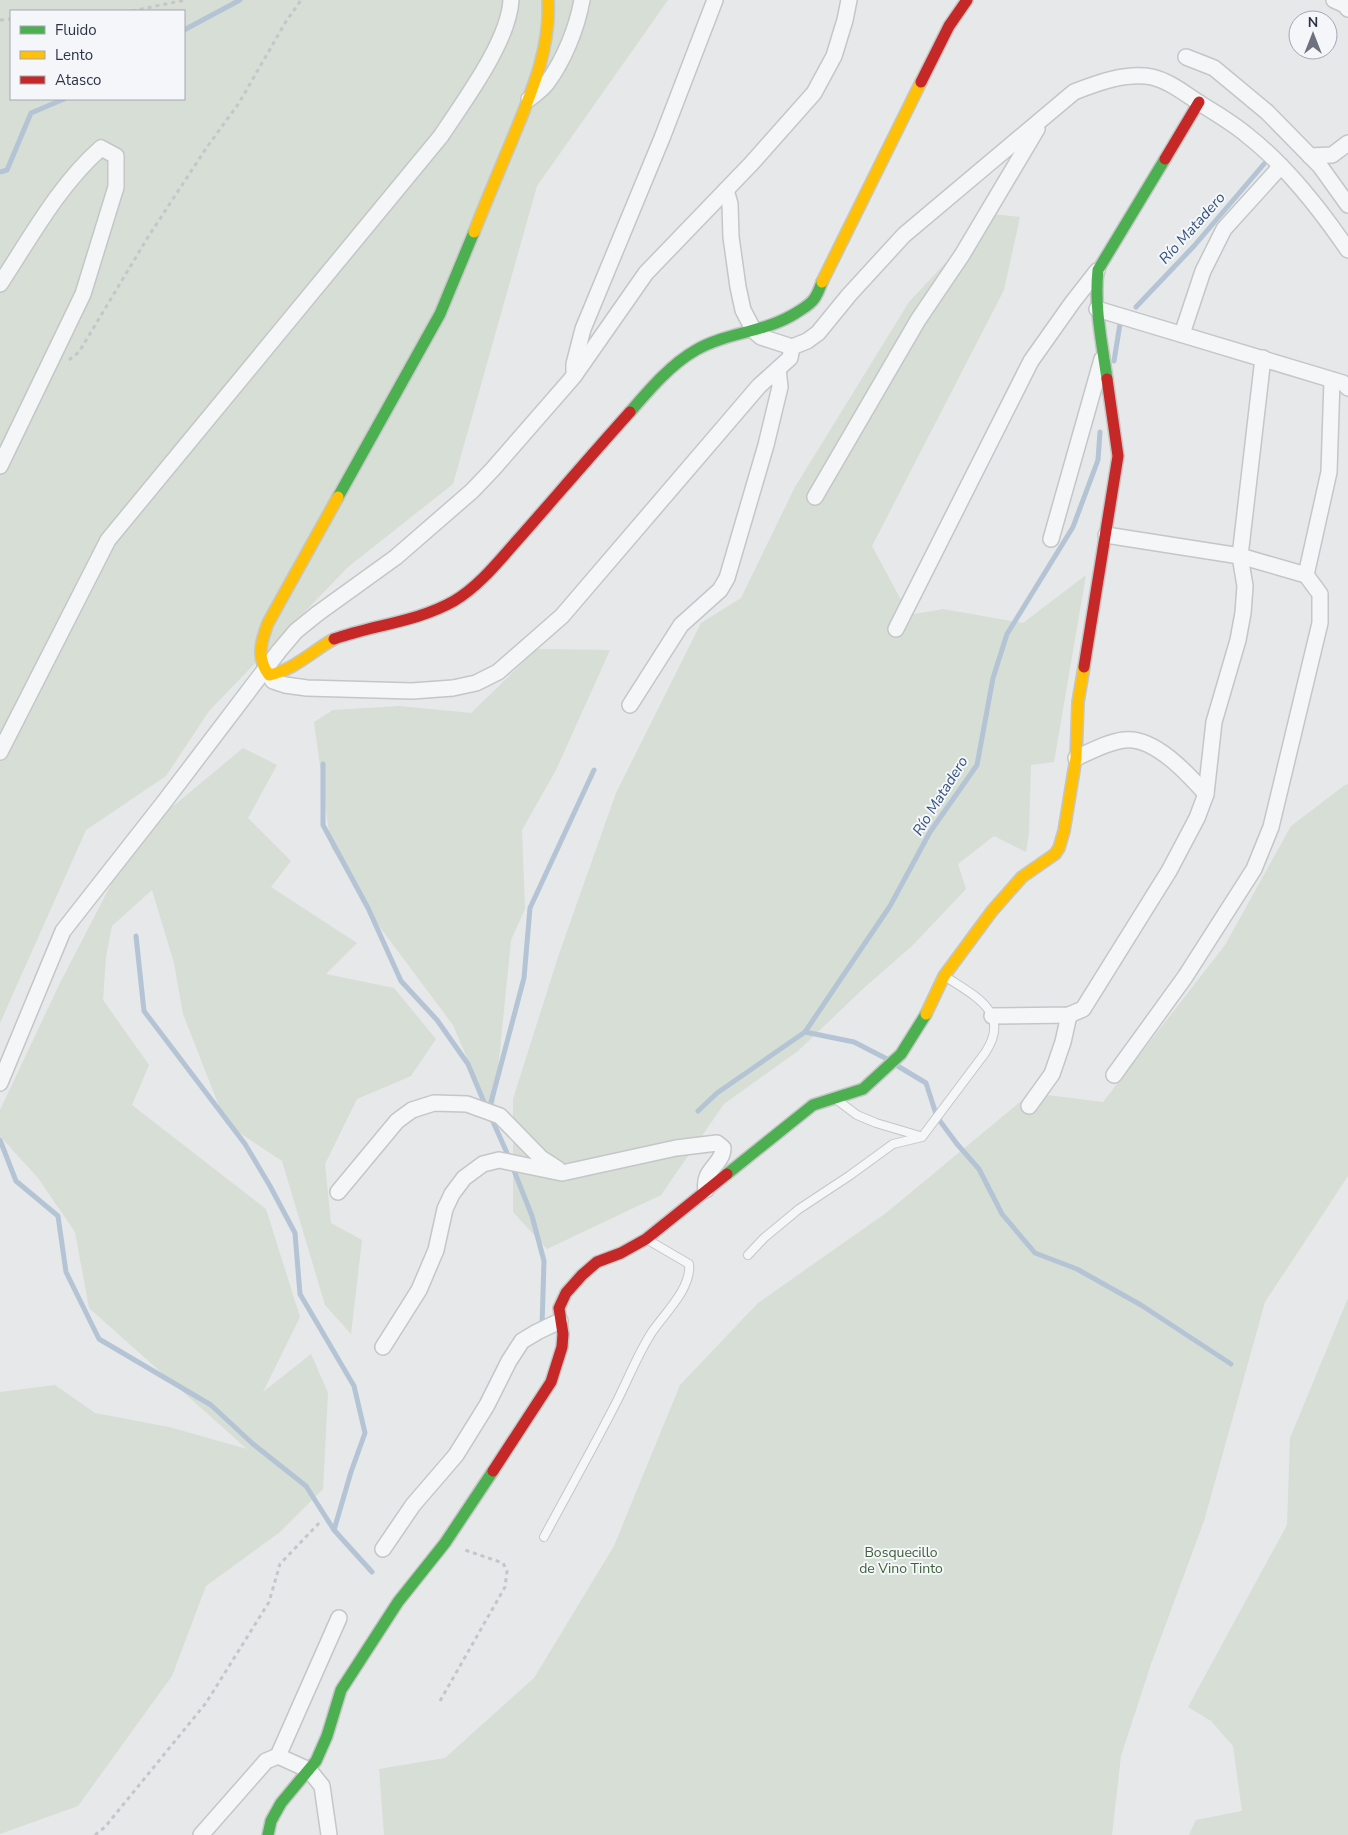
<svg xmlns="http://www.w3.org/2000/svg" width="1348" height="1835" font-family="'Nunito Sans',sans-serif">
  <style>
    .green { fill: #d6ded6; fill-rule: evenodd }
    .lines { fill: none; stroke-linecap: round; stroke-linejoin: round }
    .stream { stroke: #b4c4d5; stroke-width: 5 }
    .lane-casing { stroke: #c4c6c8; stroke-width: 10 }
    .street-casing { stroke: #c4c6c8; stroke-width: 18 }
    .fast-casing { stroke: #c4c6c8; stroke-width: 14 }
    .slow-casing { stroke: #c4c6c8; stroke-width: 14 }
    .jam-casing { stroke: #c4c6c8; stroke-width: 14 }
    .path { stroke: #c5c6ca; stroke-width: 3; stroke-dasharray: 4 4; stroke-linecap: butt }
    .lane { stroke: #f5f6f7; stroke-width: 8 }
    .street { stroke: #f5f6f7; stroke-width: 15 }
    .fast { stroke: #4caf50; stroke-width: 11 }
    .slow { stroke: #ffc107; stroke-width: 11 }
    .jam { stroke: #c62828; stroke-width: 11 }
    .labels { text-anchor: middle; dominant-baseline: central; stroke-width: 4; stroke-linejoin: round; paint-order: stroke }
    .park-label { font-size: 14px; fill: #3f6138; stroke: #f4f6f9 }
    .water-label { font-size: 15px; font-style: italic; fill: #34527a; stroke: #f4f6f9 }
  </style>
  <rect width="100%" height="100%" fill="#e6e8ea"/>
  <g class="green">
    <path d="M0,0h668l-131,186 -84,298 -105,83 -139,144 -43,65 -80,54 -86,193zM11,11h173v88h-173z"/>
    <polygon points="991,214 1020,217 1004,290 872,546 909,615 943,609 1023,623 1086,575 1054,762 1031,765 1029,833 1026,852 994,836 958,864 966,889 912,946 866,986 798,1051 724,1104 661,1195 547,1249 513,1212 513,1099 559,954 616,793 701,623 741,598 795,487 909,302"/>
    <polygon points="537,649 610,650 556,770 522,830 525,909 511,940 493,1119 453,1025 379,926 331,847 314,722 333,710 400,706 471,713"/>
    <polygon points="243,748 277,765 248,818 291,861 271,887 357,943 326,974 394,988 436,1039 411,1076 357,1099 325,1164 331,1223 362,1240 351,1334 325,1305 282,1161 226,1124 183,1014 174,963 152,890 112,926 106,957 103,1000 149,1065 132,1105 266,1209 300,1317 263,1392 311,1354 328,1393 323,1489 280,1532 206,1586 172,1676 78,1806 0,1834 0,1392 55,1385 95,1413 169,1427 247,1449 89,1308 75,1232 38,1178 0,1136 0,1110 60,983 135,838"/>
    <polygon points="1348,784 1348,1176 1265,1302 1204,1521 1151,1664 1121,1756 1112,1835 384,1835 379,1769 445,1758 534,1678 614,1546 680,1385 758,1303 886,1213 1031,1093 1103,1102 1225,945 1291,826 1345,785"/>
    <polygon points="1348,1298 1348,1835 1189,1835 1196,1820 1242,1811 1233,1746 1211,1721 1188,1707 1287,1525 1290,1438"/>
  </g>
  <g class="lines">
    <g class="stream">
      <polyline points="184,30 240,0"/>
      <polyline points="0,172 7,170 31,113 64,99"/>
      <polyline points="1136,307 1194,246 1264,164"/>
      <polyline points="1114,361 1120,324"/>
      <polyline points="323,764 323,825 368,908 401,981 437,1020 468,1064 486,1107"/>
      <polyline points="136,936 144,1011 245,1144 270,1186 295,1233 300,1294 354,1386 365,1433 351,1472 334,1530"/>
      <polyline points="805,1032 854,1042 887,1059"/>
      <polyline points="896,1065 926,1083 937,1117 957,1144 979,1169 1002,1214 1035,1253 1077,1269 1141,1305 1231,1364"/>
      <polyline points="489,1110 524,978 530,908 594,770"/>
      <polyline points="698,1111 717,1093 805,1032 890,906 930,832 977,765 993,678 1007,634 1073,527 1098,460 1100,432"/>
      <polyline points="490,1115 507,1153 532,1216 544,1261 542,1326"/>
      <polyline points="0,1140 16,1181 58,1216 66,1272 99,1339 211,1405 253,1444 306,1486 334,1530 372,1572"/>
    </g>
    <defs>
      <g id="lane">
        <polyline points="837,1100 857,1115 876,1123 920,1136"/>
        <path d="M748,1255l16,-17 35,-29 50,-33 44,-32 29,-7 63,-84c27,-40 -10,-57 -39,-76"/>
        <path d="M544,1537c24,-45 49,-89 72,-134 12,-23 21,-48 36,-71 12,-18 40,-44 37,-68l-41,-24"/>
      </g>
      <g id="street">
        <polyline points="1334,0 1345,5 1348,9"/>
        <polyline points="1186,57 1214,68 1267,112 1320,166 1348,205"/>
        <path d="M529,99c6,-5 13,-9 18,-16 17,-23 30,-55 35,-83"/>
        <polyline points="1310,156 1332,155 1348,143"/>
        <path d="M726,190l4,14 1,33 7,50 5,23 11,21 7,6 31,10 15,-6 11,-8 31,-38 55,-60 170,-143c23,-9 52,-20 78,-15 17,4 32,16 46,25 17,11 35,21 50,34 37,29 74,76 100,114"/>
        <path d="M0,284c31,-47 59,-99 101,-136l15,8v31l-33,107 -83,172"/>
        <polyline points="1097,309 1343,383 1348,388"/>
        <polyline points="1182,334 1203,271 1224,229 1281,166"/>
        <polyline points="574,375 574,364 583,329 662,138 715,0"/>
        <polyline points="815,497 918,320 962,255 1037,129"/>
        <polyline points="1106,535 1240,556 1306,575"/>
        <polyline points="1051,539 1102,359"/>
        <polyline points="896,629 1031,361 1072,303 1097,271"/>
        <polyline points="269,675 273,681 285,685 307,688 412,691 453,688 476,683 498,672 562,616 759,386 790,358 792,347"/>
        <polyline points="630,705 681,625 720,590 727,578 766,445 780,387 778,369"/>
        <path d="M0,752l108,-212 333,-404c23,-35 68,-95 70,-136"/>
        <path d="M1076,758c15,-7 32,-16 48,-18 30,-4 64,34 82,54"/>
        <polyline points="992,1016 1069,1015 1083,1009 1169,871 1197,818 1206,794 1214,722 1238,640 1243,613 1245,586 1240,556 1263,358"/>
        <polyline points="1114,1075 1185,977 1254,869 1271,827 1320,623 1320,594 1306,575 1329,472 1332,380"/>
        <polyline points="0,1083 63,931 165,801 279,651 296,631 317,614 396,557 472,491 493,469 574,376 646,273 751,164 814,93 834,56 845,20 849,0"/>
        <polyline points="1029,1106 1052,1074 1063,1042 1069,1015"/>
        <polyline points="338,1192 397,1121 412,1110 434,1103 467,1104 500,1116 541,1158 558,1169"/>
        <path d="M383,1347l36,-57 17,-40 9,-41 7,-15 12,-16 19,-14 16,-4 63,13 114,-25 41,-5 6,5c0,17 -21,21 -17,42"/>
        <polyline points="383,1549 413,1505 456,1455 487,1405 509,1361 522,1341 537,1332 560,1321"/>
        <polyline points="278,1756 339,1618"/>
        <polyline points="201,1835 266,1761 278,1756 309,1770 322,1786 329,1835"/>
      </g>
      <g id="fast">
        <path d="M1107,379c-5,-36 -13,-72 -9,-109l67,-111"/>
        <path d="M630,412c19,-22 41,-48 66,-62 31,-18 68,-17 100,-37 6,-4 14,-8 18,-14 4,-5 6,-12 8,-17"/>
        <polyline points="338,497 440,314 474,232"/>
        <polyline points="727,1174 813,1105 863,1089 901,1054 926,1014"/>
        <polyline points="268,1835 271,1821 281,1803 316,1761 327,1736 341,1690 398,1602 445,1543 493,1471"/>
      </g>
      <g id="slow">
        <path d="M474,232c12,-30 25,-61 38,-92 18,-44 39,-91 36,-140"/>
        <polyline points="822,282 921,82"/>
        <path d="M334,639c-22,12 -40,31 -65,36 -13,-17 -8,-34 -1,-52l70,-126"/>
        <polyline points="926,1014 944,976 992,911 1022,877 1055,854 1059,848 1064,831 1076,758 1078,702 1084,667"/>
      </g>
      <g id="jam">
        <polyline points="921,82 949,26 967,0"/>
        <polyline points="1165,159 1199,102"/>
        <path d="M334,639c39,-14 83,-17 120,-38 27,-16 47,-43 68,-66 36,-41 71,-82 108,-123"/>
        <polyline points="1084,667 1118,456 1107,379"/>
        <polyline points="493,1471 551,1382 562,1347 563,1334 559,1308 566,1293 582,1275 597,1262 621,1253 646,1239 727,1174"/>
      </g>
    </defs>
    <use href="#lane" class="lane-casing"/>
    <use href="#street" class="street-casing"/>
    <use href="#fast" class="fast-casing"/>
    <use href="#slow" class="slow-casing"/>
    <use href="#jam" class="jam-casing"/>
    <g class="path">
      <polyline points="132,11 185,0"/>
      <polyline points="0,20 11,19"/>
      <polyline points="69,360 79,352 148,237 207,147 239,103 285,23 301,0"/>
      <polyline points="440,1701 505,1587 507,1571 503,1563 462,1549"/>
      <polyline points="95,1835 105,1827 206,1703 269,1602 280,1564 321,1521"/>
    </g>
    <use href="#lane" class="lane"/>
    <use href="#street" class="street"/>
    <use href="#fast" class="fast"/>
    <use href="#slow" class="slow"/>
    <use href="#jam" class="jam"/>
  </g>
  <g class="labels">
    <g class="park-label">
      <text x="901" y="1552">Bosquecillo<tspan x="901" dy="16">de Vino Tinto</tspan></text>
    </g>
    <g class="water-label">
      <text transform="translate(1192 228) rotate(-48)">Río Matadero</text>
      <text transform="translate(940 796) rotate(-58)">Río Matadero</text>
    </g>
  </g>
  <rect x="10" y="10" width="175" height="90" fill="#f4f6f9" stroke="#a4a8b1"/>
  <rect x="20" y="26" width="25" height="8" fill="#4caf50" stroke="#a4a8b1"/>
  <text x="55" y="35" font-size="15" fill="#2b3445">Fluido</text>
  <rect x="20" y="51" width="25" height="8" fill="#ffc107" stroke="#a4a8b1"/>
  <text x="55" y="60" font-size="15" fill="#2b3445">Lento</text>
  <rect x="20" y="76" width="25" height="8" fill="#c62828" stroke="#a4a8b1"/>
  <text x="55" y="85" font-size="15" fill="#2b3445">Atasco</text>
  <g transform="translate(1313 35)"><circle r="24" fill="#f4f6f9" stroke="#a4a8b1"/>
  <path d="M0-4L9 19L0 12L-9 19Z" fill="#6c737f"/>
  <text y="-8" font-size="14" font-weight="bold" text-anchor="middle" fill="#2b3445">N</text>
  </g>
</svg>
